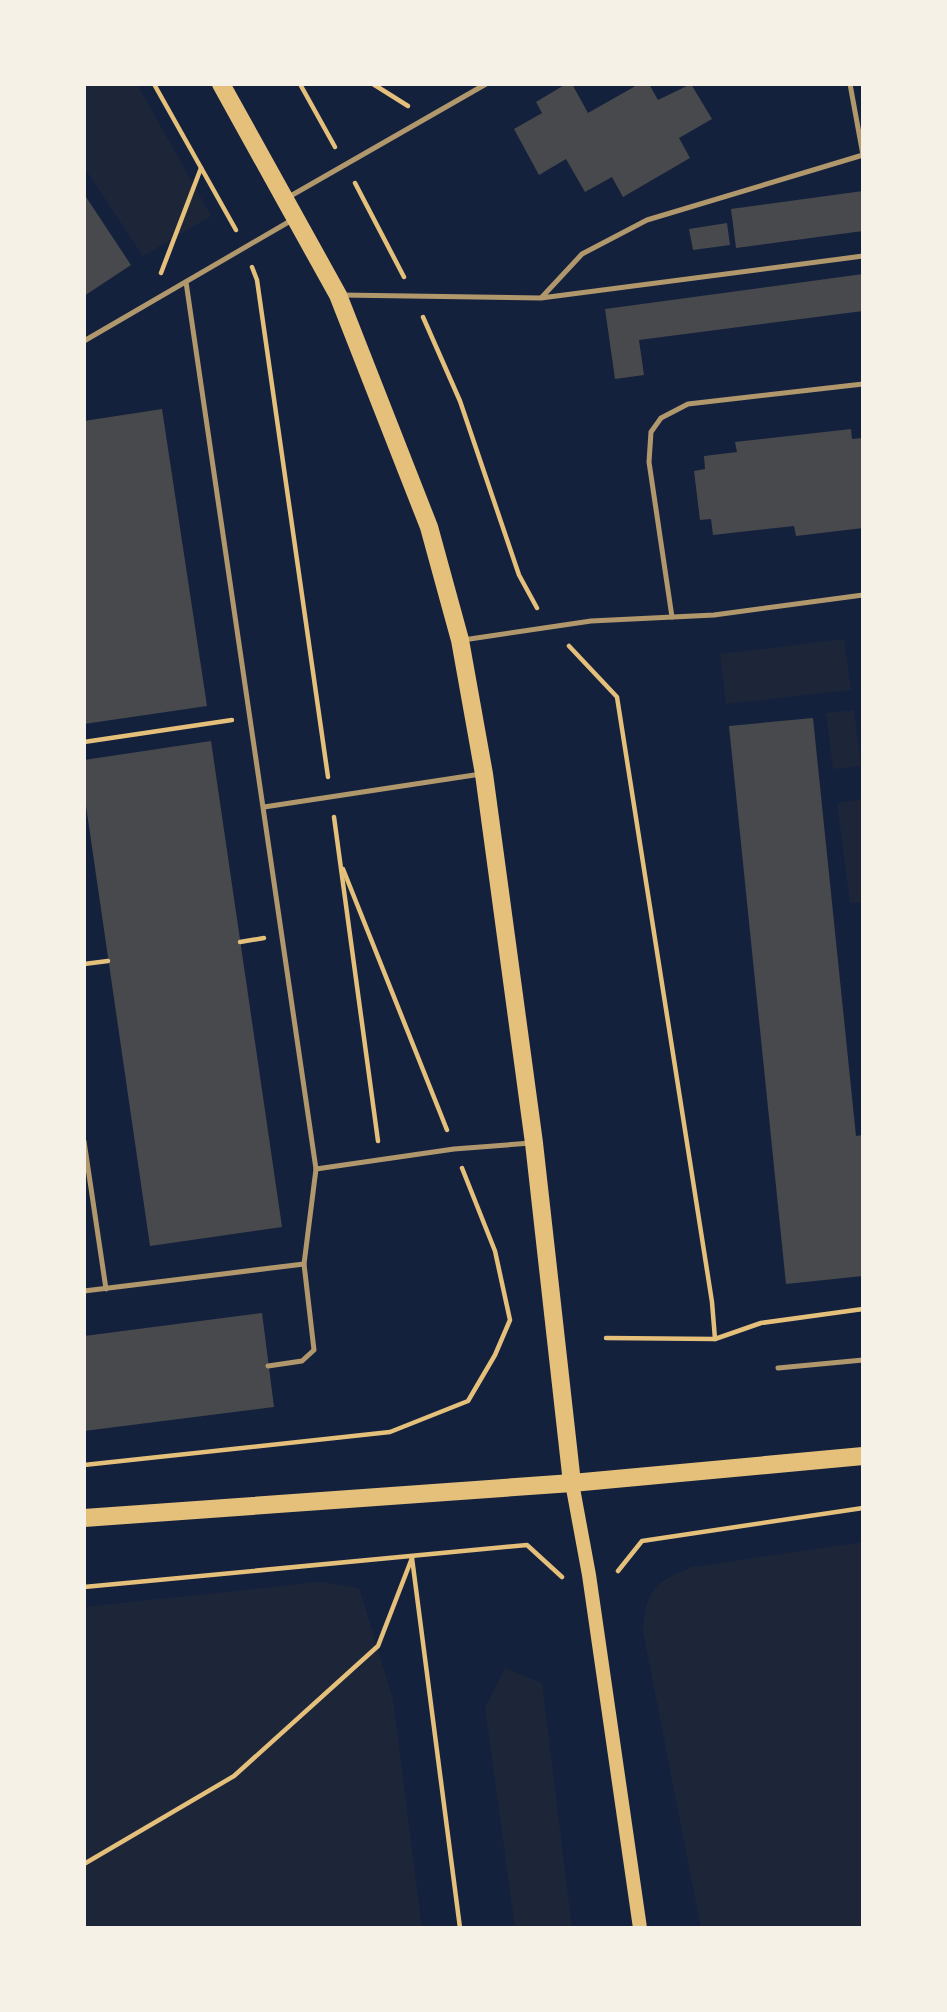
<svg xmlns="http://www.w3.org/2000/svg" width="947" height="2012" font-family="Merriweather,serif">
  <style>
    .green { fill: #1d2539 }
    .building { fill: #48494c }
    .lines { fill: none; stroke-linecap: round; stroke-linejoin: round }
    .path { stroke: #e5c07b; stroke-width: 4.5 }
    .service { stroke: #b1986c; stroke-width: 5 }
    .secondary { stroke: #e5c07b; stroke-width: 14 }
    .primary { stroke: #e5c07b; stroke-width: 18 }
  </style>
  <rect width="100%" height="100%" fill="#14213d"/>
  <g class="green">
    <polygon points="84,84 137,84 211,216 143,256 84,167"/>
    <polygon points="844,639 851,690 726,704 720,654"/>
    <polygon points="854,710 861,766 833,769 826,713"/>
    <polygon points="863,799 863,902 850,903 837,803"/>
    <path d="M863,1542v386h-162l-58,-296c1,-40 13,-52 50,-65z"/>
    <polygon points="321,1582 359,1588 393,1699 422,1928 84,1928 84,1607"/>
    <polygon points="505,1668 542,1683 572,1928 515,1928 485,1708"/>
  </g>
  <g class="building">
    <polygon points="566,84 572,84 588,113 639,84 649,84 658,100 691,84 712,119 679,138 690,158 623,197 612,177 585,192 566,159 539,175 514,129 542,113 536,102"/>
    <polygon points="863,191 863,231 736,248 731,209"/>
    <polygon points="84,194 131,265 84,296"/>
    <polygon points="727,223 730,245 693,250 689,229"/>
    <polygon points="863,274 863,311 639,340 644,375 615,379 605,309"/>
    <polygon points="162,409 207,706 84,724 84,421"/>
    <polygon points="851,429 852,439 863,438 863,528 796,536 794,526 713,535 711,519 700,520 694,471 705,469 704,456 737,452 735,442"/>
    <polygon points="813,718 856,1136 863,1135 863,1276 786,1284 729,726"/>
    <polygon points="211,741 282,1227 150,1246 84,792 84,760"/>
    <polygon points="262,1313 274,1407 84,1431 84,1336"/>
  </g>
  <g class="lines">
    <g class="path">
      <polyline points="154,84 236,230"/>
      <polyline points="300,84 335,147"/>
      <polyline points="373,84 408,106"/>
      <polyline points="355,183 404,277"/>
      <polyline points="252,267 257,280 328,777"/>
      <polyline points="161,273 201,168"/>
      <polyline points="423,317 460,401 519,575 537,608"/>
      <polyline points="569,646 617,697 712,1302 715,1339 606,1338"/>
      <polyline points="84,742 232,720"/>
      <polyline points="334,817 378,1141"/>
      <polyline points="343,869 447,1130"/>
      <polyline points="240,942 264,938"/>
      <polyline points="84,964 108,961"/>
      <polyline points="715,1339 761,1323 863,1309"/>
      <polyline points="84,1465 390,1432 468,1401 495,1355 510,1320 495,1251 462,1168"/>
      <polyline points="412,1558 460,1928"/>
      <polyline points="618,1571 642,1541 863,1508"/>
      <polyline points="84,1587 527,1545 562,1577"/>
      <polyline points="84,1864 234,1776 378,1646 412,1558"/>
    </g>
    <g class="service">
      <polyline points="850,84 863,155"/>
      <polyline points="287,198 486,84"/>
      <polyline points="186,282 316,1169 304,1264 314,1350 302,1361 268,1366"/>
      <polyline points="341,295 541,298 863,256"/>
      <polyline points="542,297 582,254 647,220 863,155"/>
      <polyline points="84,341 292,220"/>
      <polyline points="672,617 649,462 651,432 661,418 688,404 863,384"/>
      <polyline points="463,640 591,621 714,615 863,595"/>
      <polyline points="264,807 481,774"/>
      <polyline points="84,1141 106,1289"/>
      <polyline points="316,1169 454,1149 531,1143"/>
      <polyline points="84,1291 304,1264"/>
      <polyline points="778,1368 863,1360"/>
    </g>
    <polyline class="secondary" points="572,1483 589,1575 640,1928"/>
    <g class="primary">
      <polyline points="221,84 338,295 429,527 460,640 484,774 534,1143 572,1483"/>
      <polyline points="84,1518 572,1483 863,1456"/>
    </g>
  </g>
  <rect width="947" height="2012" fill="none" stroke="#f6f1e7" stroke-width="172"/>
</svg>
